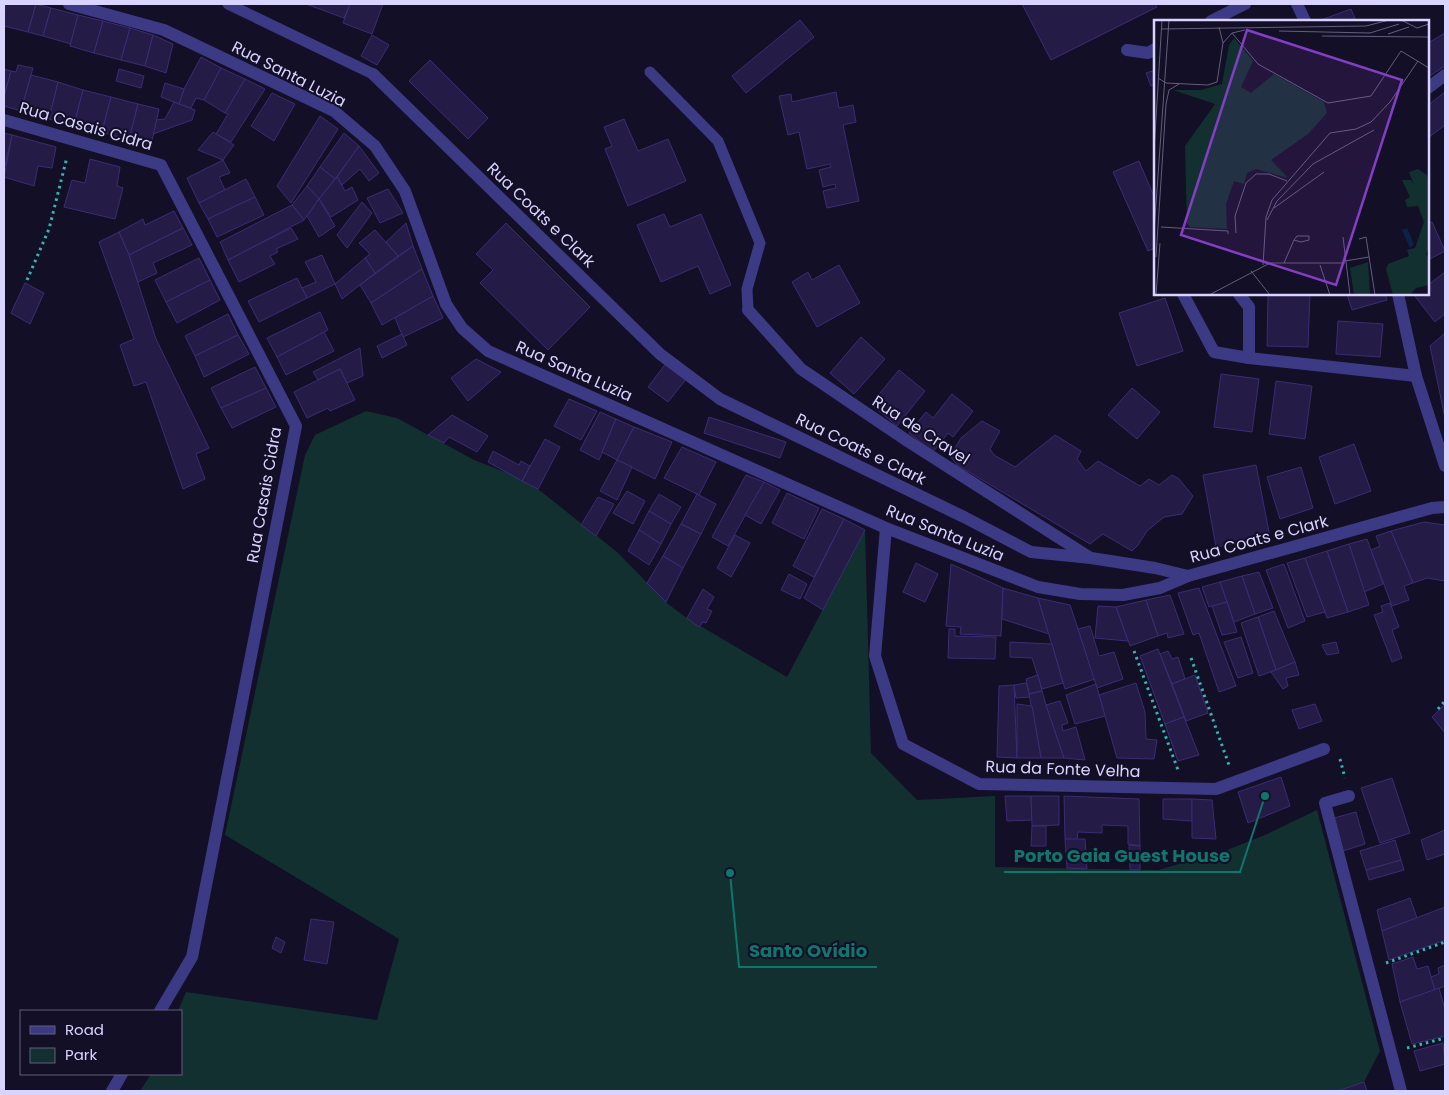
<svg xmlns="http://www.w3.org/2000/svg" width="1449" height="1095" font-family="Poppins,sans-serif">
  <style>
    .green { fill: #12302f }
    .building { fill: #241b47; stroke: #3b2d73 }
    .lines { fill: none; stroke-linecap: round; stroke-linejoin: round }
    .path { stroke: #2fb8b0; stroke-width: 3; stroke-dasharray: 2.5 4; stroke-linecap: butt }
    .service { stroke: #3d3a85; stroke-width: 11 }
    .minor { stroke: #3d3a85; stroke-width: 12 }
    .labels { text-anchor: middle; dominant-baseline: central; stroke-width: 4; stroke-linejoin: round; paint-order: stroke }
    .street-label { font-size: 16px; fill: #d9d4ff; stroke: #130f26 }
    .inset-road { fill: none; stroke: #625e7d; stroke-width: 1 }
    .view { fill: #843dc5; fill-opacity: 0.15; stroke: #843dc5; stroke-width: 2.5 }
    .inset-edge { fill: none; stroke: #d9d4ff; stroke-width: 2.5 }
    .leader { fill: none; stroke: #0f766e; stroke-width: 2 }
    .callout-dot { fill: #0f766e; stroke: #130f26; stroke-width: 2 }
    .callout-label { font-size: 18px; text-anchor: middle; font-weight: bold; fill: #0f766e; stroke: #130f26; stroke-width: 4; stroke-linejoin: round; paint-order: stroke }
  </style>
  <rect width="100%" height="100%" fill="#130f26"/>
  <polygon class="green" points="366,411 397,418 474,460 510,474 538,489 617,552 668,604 687,618 787,677 865,530 871,753 917,800 995,796 995,867 1158,870 1227,850 1265,835 1317,810 1380,1051 1364,1082 1337,1091 140,1091 151,1074 181,1074 181,1011 178,1011 186,992 377,1020 399,939 225,835 305,455 315,435"/>
  <g class="building">
    <polygon points="5,4 36,4 28,32 4,26"/>
    <polygon points="36,4 51,8 43,36 28,32"/>
    <polygon points="306,4 350,4 344,18"/>
    <polygon points="350,4 383,4 372,34 343,23"/>
    <polygon points="1022,4 1155,4 1157,7 1051,60"/>
    <polygon points="51,8 78,15 71,44 43,36"/>
    <polygon points="1351,9 1356,21 1318,21"/>
    <polygon points="78,15 103,21 94,53 70,46"/>
    <polygon points="800,20 814,37 746,93 732,76"/>
    <polygon points="103,21 130,28 121,60 94,53"/>
    <polygon points="130,28 153,35 145,66 121,60"/>
    <polygon points="1445,33 1445,66 1428,77 1428,43"/>
    <polygon points="153,35 173,44 166,73 145,66"/>
    <polygon points="372,35 389,45 377,65 361,56"/>
    <polygon points="201,57 221,68 204,100 196,98 191,108 179,104 184,89"/>
    <polygon points="4,60 4,69 11,71 4,97"/>
    <polygon points="430,60 488,118 468,139 409,81"/>
    <polygon points="18,65 33,68 21,111 4,106 4,97 11,71 16,72"/>
    <polygon points="221,68 245,79 225,113 204,100"/>
    <polygon points="119,69 144,76 141,88 116,81"/>
    <polygon points="1155,70 1155,85 1151,86 1146,73"/>
    <polygon points="31,75 58,82 49,119 21,111"/>
    <polygon points="245,79 265,89 231,142 216,134 228,114 225,113"/>
    <polygon points="58,82 83,90 74,125 49,119"/>
    <polygon points="165,83 184,89 179,104 161,97"/>
    <polygon points="83,90 111,97 102,132 74,125"/>
    <polygon points="836,92 839,108 853,105 856,122 843,125 859,201 827,208 823,191 836,188 835,184 823,187 819,170 831,167 830,164 807,169 799,132 788,135 779,96 791,94 792,102"/>
    <polygon points="1445,92 1445,125 1428,138 1428,105"/>
    <polygon points="272,93 295,104 274,141 251,126"/>
    <polygon points="111,97 138,104 129,140 102,132"/>
    <polygon points="174,102 195,110 192,120 153,134 156,120 165,119"/>
    <polygon points="138,104 159,109 151,145 129,140"/>
    <polygon points="320,116 338,129 291,203 277,186"/>
    <polygon points="624,119 638,151 668,139 686,181 628,206 605,149 612,146 604,127"/>
    <polygon points="213,132 234,145 223,160 198,150"/>
    <polygon points="4,133 12,135 4,170"/>
    <polygon points="344,133 359,146 335,179 320,167"/>
    <polygon points="12,135 56,147 52,168 38,166 34,186 4,177"/>
    <polygon points="359,146 379,173 369,181 360,169 342,185 337,177"/>
    <polygon points="90,159 120,167 117,186 123,188 115,219 64,207 72,180 85,183"/>
    <polygon points="223,160 230,173 219,177 225,190 199,203 187,178"/>
    <polygon points="1139,161 1155,199 1155,248 1148,251 1113,172"/>
    <polygon points="320,167 335,179 319,199 307,186"/>
    <polygon points="337,177 345,191 352,187 358,200 331,217 319,199"/>
    <polygon points="246,179 255,197 208,219 199,203"/>
    <polygon points="307,186 319,199 304,220 292,205"/>
    <polygon points="388,189 403,213 380,223 367,198"/>
    <polygon points="255,197 264,215 217,237 208,219"/>
    <polygon points="319,199 335,226 319,237 307,216"/>
    <polygon points="362,202 372,213 347,248 337,235"/>
    <polygon points="292,205 304,220 228,260 220,242"/>
    <polygon points="174,211 183,228 129,255 119,232 143,219 145,225"/>
    <polygon points="664,214 670,227 701,214 731,285 710,294 698,266 661,282 637,225"/>
    <polygon points="1432,222 1445,251 1428,260 1428,224"/>
    <polygon points="406,223 413,246 398,256 386,242"/>
    <polygon points="506,223 590,307 548,350 480,283 493,270 476,254"/>
    <polygon points="183,228 192,245 153,263 157,273 138,282 129,255"/>
    <polygon points="291,228 298,239 276,249 278,252 270,256 275,264 239,282 228,260"/>
    <polygon points="375,230 398,256 375,273 365,258 370,254 359,243"/>
    <polygon points="119,232 129,255 156,339 209,448 196,454 205,479 183,489 146,382 134,386 120,345 134,339 99,242"/>
    <polygon points="413,246 422,269 371,303 360,285"/>
    <polygon points="322,255 335,284 307,298 302,288 316,282 305,262"/>
    <polygon points="199,258 210,280 166,302 155,280"/>
    <polygon points="365,258 375,273 342,299 335,284"/>
    <polygon points="839,265 860,303 817,327 792,282 808,272 812,280"/>
    <polygon points="422,269 433,296 382,325 371,303"/>
    <polygon points="1445,272 1445,314 1435,322 1414,295 1428,294 1428,285"/>
    <polygon points="297,278 307,298 259,322 248,301"/>
    <polygon points="210,280 220,300 177,323 166,302"/>
    <polygon points="25,283 44,293 30,324 11,313"/>
    <polygon points="1268,294 1310,294 1308,347 1267,346"/>
    <polygon points="1347,294 1385,294 1387,300 1352,310"/>
    <polygon points="433,296 443,318 403,337 395,318"/>
    <polygon points="1165,298 1183,351 1137,366 1119,313"/>
    <polygon points="320,312 328,330 277,357 267,338"/>
    <polygon points="228,314 238,335 195,356 185,336"/>
    <polygon points="1338,321 1383,324 1380,357 1336,354"/>
    <polygon points="324,332 334,351 286,375 277,357"/>
    <polygon points="1445,333 1445,418 1430,346"/>
    <polygon points="402,334 407,345 382,358 377,346"/>
    <polygon points="238,335 249,354 204,377 195,356"/>
    <polygon points="861,337 885,359 854,394 830,373"/>
    <polygon points="360,348 363,376 347,383 340,369 318,380 313,372"/>
    <polygon points="476,359 501,372 468,401 451,378"/>
    <polygon points="667,362 687,378 668,402 648,387"/>
    <polygon points="255,367 266,388 221,408 211,388"/>
    <polygon points="340,369 355,400 330,411 328,408 307,418 294,392"/>
    <polygon points="899,370 925,391 897,426 871,404"/>
    <polygon points="1221,374 1259,379 1252,432 1214,427"/>
    <polygon points="1276,381 1312,386 1305,439 1269,434"/>
    <polygon points="266,388 276,407 232,428 221,408"/>
    <polygon points="1132,388 1160,412 1137,439 1108,415"/>
    <polygon points="952,394 973,411 953,437 948,433 933,452 909,433 926,412 933,418"/>
    <polygon points="569,399 597,411 581,440 554,426"/>
    <polygon points="600,412 616,419 599,460 580,450"/>
    <polygon points="452,415 488,436 477,452 449,437 444,443 428,435"/>
    <polygon points="709,417 786,442 780,458 704,433"/>
    <polygon points="616,419 634,427 617,460 602,452"/>
    <polygon points="982,421 1000,431 990,449 994,455 1015,467 1055,435 1081,451 1077,459 1086,471 1098,461 1140,486 1149,479 1159,485 1172,475 1179,479 1193,496 1182,514 1164,517 1147,531 1138,545 1132,551 1103,534 1090,544 957,465 950,456 961,438"/>
    <polygon points="634,427 672,442 655,479 617,460"/>
    <polygon points="545,439 560,447 538,489 522,481"/>
    <polygon points="1354,444 1371,491 1335,504 1319,457"/>
    <polygon points="682,447 716,462 699,495 664,478"/>
    <polygon points="493,451 519,465 521,461 530,466 522,481 488,462"/>
    <polygon points="617,460 632,467 617,500 600,491"/>
    <polygon points="1256,465 1270,537 1216,547 1203,475"/>
    <polygon points="1301,467 1313,508 1280,519 1267,477"/>
    <polygon points="746,475 764,482 728,546 712,537"/>
    <polygon points="764,482 780,490 761,524 745,515"/>
    <polygon points="627,491 645,501 633,524 613,513"/>
    <polygon points="787,493 819,508 804,539 772,523"/>
    <polygon points="659,494 681,507 671,524 649,511"/>
    <polygon points="697,494 716,504 701,534 681,524"/>
    <polygon points="598,497 614,504 596,536 581,525"/>
    <polygon points="822,509 844,519 814,577 793,566"/>
    <polygon points="649,511 671,524 661,544 639,530"/>
    <polygon points="844,519 865,530 823,610 804,598"/>
    <polygon points="1424,522 1445,525 1445,581 1427,578 1413,583 1391,531"/>
    <polygon points="681,524 701,534 683,568 663,556"/>
    <polygon points="639,530 661,544 649,565 628,551"/>
    <polygon points="1391,531 1413,583 1404,586 1409,600 1392,606 1371,550 1380,546 1376,536"/>
    <polygon points="735,535 750,543 731,577 717,568"/>
    <polygon points="1367,539 1383,584 1364,592 1349,544"/>
    <polygon points="1349,544 1369,605 1348,612 1327,551"/>
    <polygon points="1327,551 1348,612 1327,618 1305,558"/>
    <polygon points="663,556 683,568 666,602 647,583"/>
    <polygon points="1305,558 1325,612 1307,617 1287,563"/>
    <polygon points="916,563 938,574 925,602 903,592"/>
    <polygon points="951,564 1003,588 1001,636 960,634 961,627 946,626"/>
    <polygon points="1284,564 1305,621 1288,628 1266,570"/>
    <polygon points="1259,572 1273,608 1255,614 1242,576"/>
    <polygon points="789,574 807,584 800,599 781,590"/>
    <polygon points="1242,576 1255,614 1234,622 1220,582"/>
    <polygon points="1220,582 1227,602 1209,607 1202,587"/>
    <polygon points="1003,588 1038,598 1049,634 1002,619"/>
    <polygon points="1199,588 1236,686 1219,692 1199,633 1193,635 1178,593"/>
    <polygon points="703,589 714,597 707,609 712,611 706,623 703,622 699,627 687,618"/>
    <polygon points="1170,595 1184,634 1168,638 1167,633 1158,636 1146,600"/>
    <polygon points="1038,598 1070,605 1095,679 1065,689"/>
    <polygon points="1146,600 1158,636 1130,646 1116,607"/>
    <polygon points="1227,602 1237,632 1222,635 1212,606"/>
    <polygon points="1390,603 1399,627 1392,630 1402,658 1392,662 1374,615 1383,612 1381,606"/>
    <polygon points="1098,606 1116,607 1128,641 1095,638"/>
    <polygon points="1274,611 1295,662 1276,670 1258,617"/>
    <polygon points="1258,617 1276,670 1259,676 1241,623"/>
    <polygon points="1090,626 1099,656 1114,652 1123,679 1097,688 1078,629"/>
    <polygon points="949,629 955,629 955,636 996,637 995,659 948,658"/>
    <polygon points="1241,637 1253,673 1238,678 1224,642"/>
    <polygon points="1010,642 1052,644 1063,683 1042,689 1032,658 1010,657"/>
    <polygon points="1336,642 1339,653 1327,655 1322,645"/>
    <polygon points="1158,649 1184,717 1165,724 1140,656"/>
    <polygon points="1168,651 1172,659 1178,657 1185,679 1172,684 1160,654"/>
    <polygon points="1295,662 1299,675 1286,678 1288,686 1283,689 1271,672"/>
    <polygon points="1038,675 1042,691 1029,694 1026,679"/>
    <polygon points="1195,675 1208,713 1186,721 1172,684"/>
    <polygon points="1026,683 1030,697 1016,698 1014,685"/>
    <polygon points="1136,683 1145,712 1146,739 1157,740 1154,759 1117,758 1099,695"/>
    <polygon points="1096,684 1105,716 1075,724 1066,695"/>
    <polygon points="1014,685 1017,758 997,757 999,686"/>
    <polygon points="1042,691 1046,705 1064,758 1041,758 1029,694"/>
    <polygon points="1060,701 1068,723 1062,725 1063,731 1076,727 1085,760 1064,758 1046,705"/>
    <polygon points="1017,704 1032,706 1041,758 1017,758"/>
    <polygon points="1315,704 1322,721 1299,729 1292,710"/>
    <polygon points="1445,704 1445,733 1432,717"/>
    <polygon points="1184,717 1199,755 1178,761 1165,724"/>
    <polygon points="1281,777 1290,806 1248,823 1238,792"/>
    <polygon points="1392,778 1410,833 1380,843 1361,788"/>
    <polygon points="1005,796 1031,796 1032,820 1007,821"/>
    <polygon points="1031,796 1059,796 1059,825 1032,826"/>
    <polygon points="1064,796 1139,799 1140,846 1128,844 1128,826 1102,825 1102,833 1078,832 1077,840 1065,839"/>
    <polygon points="1163,799 1192,799 1192,821 1163,819"/>
    <polygon points="1192,799 1212,800 1216,839 1192,838"/>
    <polygon points="1356,812 1365,844 1343,851 1334,818"/>
    <polygon points="1032,826 1046,826 1046,846 1031,846"/>
    <polygon points="1445,830 1445,854 1427,860 1421,840"/>
    <polygon points="1065,839 1085,839 1087,869 1067,868"/>
    <polygon points="1395,840 1401,860 1366,870 1360,851"/>
    <polygon points="1129,845 1140,846 1140,870 1130,870"/>
    <polygon points="1401,860 1404,870 1369,880 1366,870"/>
    <polygon points="1410,898 1417,918 1382,931 1377,910"/>
    <polygon points="1445,907 1445,940 1389,960 1382,931"/>
    <polygon points="311,919 334,922 327,964 304,960"/>
    <polygon points="276,937 285,942 281,953 272,948"/>
    <polygon points="1413,957 1417,969 1428,966 1435,990 1400,1002 1392,964"/>
    <polygon points="1445,965 1445,986 1435,990 1431,977 1439,974 1438,968"/>
    <polygon points="1439,988 1445,1010 1445,1036 1412,1044 1400,1002"/>
    <polygon points="1443,1043 1445,1064 1420,1071 1414,1051"/>
    <polygon points="1364,1082 1367,1091 1337,1091"/>
  </g>
  <g class="lines">
    <g class="path">
      <polyline points="27,280 49,229 67,157"/>
      <polyline points="1134,651 1178,770"/>
      <polyline points="1191,658 1229,765"/>
      <polyline points="1438,709 1445,701"/>
      <polyline points="1340,759 1345,778"/>
      <polyline points="1386,963 1445,942"/>
      <polyline points="1407,1048 1445,1038"/>
    </g>
    <g class="service">
      <polyline points="228,4 373,74"/>
      <polyline points="650,72 718,141 760,243 747,289 748,310"/>
    </g>
    <g class="minor">
      <polyline points="69,4 164,30 334,111 375,146 405,191 446,304 462,328 488,351 886,528 1038,587 1080,594 1123,595 1160,588 1188,576 1432,508 1445,507"/>
      <polyline points="1297,4 1305,21"/>
      <polyline points="1211,21 1245,4"/>
      <polyline points="1127,50 1148,53 1155,49"/>
      <polyline points="373,74 660,354 720,399 964,517 1031,552 1091,558 1155,568 1188,576"/>
      <polyline points="1428,88 1445,75"/>
      <polyline points="4,120 161,165 296,426 192,957 160,1011"/>
      <polyline points="1183,294 1214,352 1249,358 1416,376"/>
      <polyline points="1239,294 1249,307 1249,358"/>
      <polyline points="1398,294 1416,376 1445,466"/>
      <polyline points="748,310 801,369 909,442 1089,557"/>
      <polyline points="886,528 875,656 903,744 979,784 1216,789 1324,749"/>
      <polyline points="1349,796 1325,803 1401,1091"/>
      <polyline points="112,1091 122,1074"/>
    </g>
  </g>
  <g class="labels">
    <g class="street-label">
      <text transform="translate(289 74) rotate(27)">Rua Santa Luzia</text>
      <text transform="translate(86 126) rotate(16)">Rua Casais Cidra</text>
      <text transform="translate(541 215) rotate(44)">Rua Coats e Clark</text>
      <text transform="translate(574 371) rotate(24)">Rua Santa Luzia</text>
      <text transform="translate(921 430) rotate(33)">Rua de Cravel</text>
      <text transform="translate(861 449) rotate(26)">Rua Coats e Clark</text>
      <text transform="translate(264 495) rotate(-80)">Rua Casais Cidra</text>
      <text transform="translate(945 533) rotate(22)">Rua Santa Luzia</text>
      <text transform="translate(1259 539) rotate(-15)">Rua Coats e Clark</text>
      <text transform="translate(1063 769) rotate(2)">Rua da Fonte Velha</text>
    </g>
  </g>
  <g transform="translate(1154 20)">
    <rect width="275" height="275" fill="#130f26"/>
    <path d="M80,18l19,23 -12,26 10,6 23,-19 50,28 3,11 -19,21 -37,26 17,18 -32,-9 -9,4 -3,11 -10,-3 -8,23 1,25 -37,-2 -3,-4 -2,-77 30,-42 -42,-14h28l21,-6 7,-39zM264,149l9,6 2,7v64l-3,9 3,1v29l-13,3 -6,7h-17l-7,-26 2,-5 21,-8 -2,-6 8,-2 9,-26 -6,-16 -11,1 -2,-7 5,-3 -8,-17h9l3,5 -5,-13zM214,242l2,33h-16l-4,-27z" fill="#12302f"/>
    <path d="M253,208l7,16 -4,4 -8,-18z" fill="#0c2248"/>
    <path class="inset-road" d="M247,0l16,8 12,-4M7,9l205,-3 23,-6M125,11l91,2 29,-9M78,13l26,31 70,39 43,-7 30,-45 28,17M234,14l21,-7M168,16l107,1M69,23l9,-10 13,-3M4,58l8,5 42,2 9,-3 6,-39 -4,-16M0,131l8,-131M120,188l50,-36M113,200l10,-19 36,-37 61,-34M7,207l67,4v3M0,212l15,-212M82,213l-1,-17 11,-33 10,-9h13l18,7M189,217l7,58M205,219l7,-2 9,58M2,237l10,-153 3,-14 10,-6M191,241l24,-4M130,243l10,-23 3,-4h12v4l-8,2 -7,-2M109,245l3,-48 6,-17 58,-67 26,-4 15,-7 19,-20 28,-41M166,245l10,30M97,251l19,24M2,275l4,-52M55,275l61,-32h75"/>
    <path class="view" d="M93,10l155,50 -66,205 -155,-50z"/>
    <rect width="275" height="275" class="inset-edge"/>
  </g>
  <path class="leader" d="M1265 796L1240 872H1004M730 873L739 967H877"/>
  <g class="callout-dot">
    <circle cx="1265" cy="796" r="5"/>
    <circle cx="730" cy="873" r="5"/>
  </g>
  <g class="callout-label">
    <text x="1122" y="862">Porto Gaia Guest House</text>
    <text x="808" y="957">Santo Ovídio</text>
  </g>
  <rect width="1449" height="1095" fill="none" stroke="#d9d4ff" stroke-width="10"/>
  <rect x="20" y="1010" width="162" height="65" fill="#130f26" stroke="#625e7d"/>
  <rect x="30" y="1026" width="25" height="8" fill="#3d3a85" stroke="#625e7d"/>
  <text x="65" y="1035" font-size="15" fill="#d9d4ff">Road</text>
  <rect x="30" y="1048" width="25" height="15" fill="#12302f" stroke="#625e7d"/>
  <text x="65" y="1060" font-size="15" fill="#d9d4ff">Park</text>
</svg>
